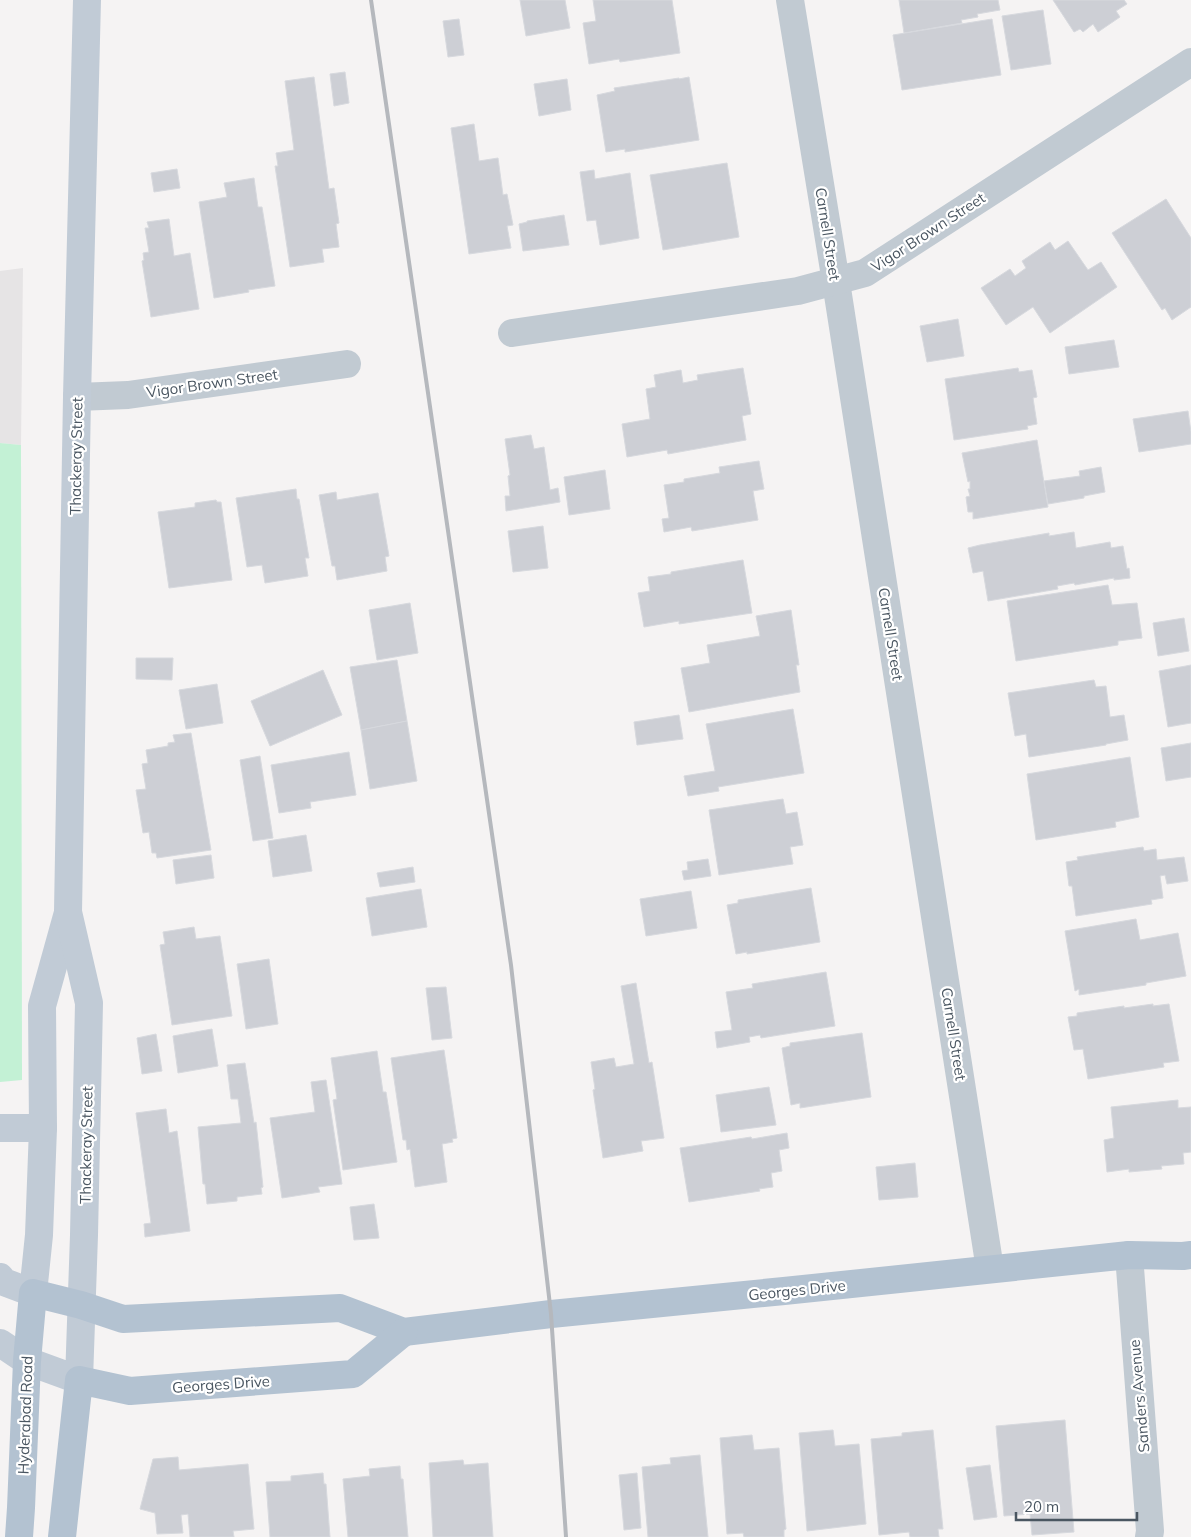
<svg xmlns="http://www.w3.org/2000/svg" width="1191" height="1537" font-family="Mulish,sans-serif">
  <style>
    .education { fill: #e6e4e5 }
    .green { fill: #c3f1d5 }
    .building { fill: #cdcfd5; stroke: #d7d9de }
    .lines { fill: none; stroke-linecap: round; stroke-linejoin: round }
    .minor { stroke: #c1cad2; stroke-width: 28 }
    .secondary { stroke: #c1cbd6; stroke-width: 28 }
    .primary { stroke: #b3c2d1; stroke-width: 28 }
    .rail { stroke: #b5b8bd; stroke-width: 4 }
    .labels { text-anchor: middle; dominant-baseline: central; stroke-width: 4.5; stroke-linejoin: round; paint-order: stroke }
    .street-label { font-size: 15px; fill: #4a5661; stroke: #fff }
  </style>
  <rect width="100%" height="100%" fill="#f5f3f3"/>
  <polygon class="education" points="23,268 21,445 0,443 0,271"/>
  <polygon class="green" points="0,443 21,445 22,1080 0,1082"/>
  <g class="building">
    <polygon points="520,0 565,0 570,28 526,36"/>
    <polygon points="593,0 672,0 680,53 620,62 619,59 589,64 583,23 596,21"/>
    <polygon points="899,0 998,0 1000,10 977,14 978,17 961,20 962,23 904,33"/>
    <polygon points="1053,0 1124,0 1127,4 1116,11 1120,17 1098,32 1093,24 1083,32 1080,29 1074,32"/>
    <polygon points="1043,10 1051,64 1011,70 1002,16"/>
    <polygon points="459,19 464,55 448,57 443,21"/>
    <polygon points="992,19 1001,75 902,90 893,35"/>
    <polygon points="345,72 349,103 334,106 330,74"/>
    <polygon points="314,77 329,189 334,188 339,223 336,224 339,247 322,249 324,262 290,267 275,166 278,166 276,153 294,150 285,81"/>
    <polygon points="689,77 699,140 625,152 625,149 606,152 597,95 615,91 614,88 679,78 679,79"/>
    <polygon points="567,79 571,110 539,116 534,84"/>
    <polygon points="474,124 479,161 498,158 503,195 507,194 513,225 507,226 511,248 469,254 451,128"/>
    <polygon points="727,163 739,237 663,250 650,175"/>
    <polygon points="177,169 180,188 154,192 151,173"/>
    <polygon points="594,170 595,179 630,173 639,238 600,245 596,220 587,221 580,172"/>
    <polygon points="254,178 258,207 262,207 275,286 248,290 249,292 214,298 199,202 227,197 224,183"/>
    <polygon points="1166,199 1191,238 1191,307 1172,320 1165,308 1162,310 1112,233"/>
    <polygon points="564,215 569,245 523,251 519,224 527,222 527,221"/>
    <polygon points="169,219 174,256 190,253 199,309 151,317 142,261 144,260 143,253 149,252 145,228 149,228 147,222"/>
    <polygon points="1068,241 1088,270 1101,262 1117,287 1050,333 1033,307 1006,325 981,288 1010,269 1015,276 1026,268 1022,261 1050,242 1055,250"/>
    <polygon points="958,319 964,356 927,362 920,326"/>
    <polygon points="1114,340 1119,367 1069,374 1065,347"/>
    <polygon points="743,368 751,414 742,416 746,440 668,454 667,450 627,457 622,424 650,419 646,389 656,387 654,375 681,370 683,383 698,380 697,375"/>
    <polygon points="1018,368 1019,372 1032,370 1037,397 1033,398 1037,424 1027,426 1028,429 954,440 945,379"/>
    <polygon points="1188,411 1191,432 1191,444 1139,452 1133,419"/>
    <polygon points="531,435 534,449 544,447 550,490 558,488 560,502 506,511 505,496 510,496 508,476 510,475 505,439"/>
    <polygon points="1037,440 1048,507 973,519 973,512 968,512 966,497 970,496 968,489 970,489 970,481 968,482 962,453"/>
    <polygon points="759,461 764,489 753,491 758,520 692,531 691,527 664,532 662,519 669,518 664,485 684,482 684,479 720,473 719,467"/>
    <polygon points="1101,467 1105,492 1084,496 1084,498 1048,504 1044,481 1080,476 1079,471"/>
    <polygon points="605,470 610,509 569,515 564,477"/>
    <polygon points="296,489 297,499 299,499 309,558 305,558 308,576 265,583 262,565 247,567 236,498"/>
    <polygon points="336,492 337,500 378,493 389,556 385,557 387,571 337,580 335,566 332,566 319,495"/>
    <polygon points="216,500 217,502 221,502 232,580 169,588 158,512 195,507 195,503"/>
    <polygon points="543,526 548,568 513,572 508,531"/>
    <polygon points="1074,532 1076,548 1110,542 1111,548 1123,546 1127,569 1129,568 1130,578 1114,580 1114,578 1075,585 1074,583 1057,586 1058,589 988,601 983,571 973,573 968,548 980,545 1049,533 1049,536"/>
    <polygon points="743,560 752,613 679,624 679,621 644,627 638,593 650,591 648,577 671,574 671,572"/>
    <polygon points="1108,585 1112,605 1137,603 1142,638 1118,641 1118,645 1016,661 1007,601"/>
    <polygon points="410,603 418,653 377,660 369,610"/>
    <polygon points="791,610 799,665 796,665 800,692 689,712 681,668 710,663 707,645 760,636 756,616"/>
    <polygon points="1184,618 1189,651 1158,656 1153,623"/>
    <polygon points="136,658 173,658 172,680 136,679"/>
    <polygon points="397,660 407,721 361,730 350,667"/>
    <polygon points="1191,665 1191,723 1168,727 1159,671"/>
    <polygon points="323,670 342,715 270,746 251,701"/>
    <polygon points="1094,680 1096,687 1106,686 1110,717 1124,715 1128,740 1106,744 1106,745 1029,757 1026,734 1015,736 1008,693"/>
    <polygon points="217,684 223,723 186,729 179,690"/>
    <polygon points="793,709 804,773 718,787 719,791 688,796 684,776 715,771 706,724"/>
    <polygon points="679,715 683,739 637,745 634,722"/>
    <polygon points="407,721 417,781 370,789 361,730"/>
    <polygon points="191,733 211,850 157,858 156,853 152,853 149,832 143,833 136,790 146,789 142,764 148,763 146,750 168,746 168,743 175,742 173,735"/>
    <polygon points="1191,743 1191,777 1166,781 1161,748"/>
    <polygon points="349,752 356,795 310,802 311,808 279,813 271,765"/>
    <polygon points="260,756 273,838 253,841 240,760"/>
    <polygon points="1130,757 1139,817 1115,822 1116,827 1036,840 1027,774"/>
    <polygon points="783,799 786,814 797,812 803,845 790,847 793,864 719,875 709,810"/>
    <polygon points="306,835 312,871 273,877 268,841"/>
    <polygon points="1143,847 1144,851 1156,849 1157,860 1184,857 1188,881 1167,884 1165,875 1160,876 1163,898 1151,900 1152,904 1076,916 1072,886 1069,886 1066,862 1078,860 1077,857"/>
    <polygon points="211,855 214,878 176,884 173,860"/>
    <polygon points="708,859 711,876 684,880 682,871 688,870 687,862"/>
    <polygon points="413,867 415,882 380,887 377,873"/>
    <polygon points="811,888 820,942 747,954 747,952 736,954 727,905 738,903 738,900"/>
    <polygon points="421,889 427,927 372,936 366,898"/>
    <polygon points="691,891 697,928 646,936 640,899"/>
    <polygon points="1136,919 1140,940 1178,933 1186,976 1146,983 1146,985 1079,995 1079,989 1075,991 1065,931"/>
    <polygon points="194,927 196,939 220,936 232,1016 172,1025 160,945 165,944 163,932"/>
    <polygon points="269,959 278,1024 246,1029 237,964"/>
    <polygon points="826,972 835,1026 761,1038 760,1035 749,1037 750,1042 717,1048 715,1032 732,1030 726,992 753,988 752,984"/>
    <polygon points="636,983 649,1063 652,1062 664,1138 641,1141 643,1151 603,1158 593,1090 595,1089 591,1062 614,1058 616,1067 634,1064 621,986"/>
    <polygon points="446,987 452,1038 432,1040 426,988"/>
    <polygon points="1153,1004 1153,1006 1169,1004 1179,1061 1163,1063 1164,1067 1088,1079 1083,1049 1074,1050 1068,1017 1077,1016 1077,1013 1124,1006 1124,1008"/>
    <polygon points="212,1029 218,1066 178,1073 173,1036"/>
    <polygon points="862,1033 871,1097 800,1108 800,1103 791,1105 782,1048 790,1046 790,1043"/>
    <polygon points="156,1034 162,1071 142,1074 137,1038"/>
    <polygon points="444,1050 457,1138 452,1139 453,1142 442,1144 447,1182 415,1187 410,1149 407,1150 406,1140 403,1140 391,1058"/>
    <polygon points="377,1051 383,1092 386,1092 397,1162 343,1170 333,1100 337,1099 331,1058"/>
    <polygon points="245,1063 254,1123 256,1122 263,1187 261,1188 262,1194 237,1197 237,1201 207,1204 205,1184 203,1184 198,1127 241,1123 238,1099 231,1099 227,1065"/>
    <polygon points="326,1080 342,1184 318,1187 320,1192 282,1198 270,1118 315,1112 311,1082"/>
    <polygon points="769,1087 776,1125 721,1132 716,1095"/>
    <polygon points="1178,1100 1178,1108 1191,1107 1191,1152 1183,1153 1184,1164 1161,1166 1162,1169 1129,1172 1129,1169 1107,1172 1104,1140 1114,1138 1111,1107"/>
    <polygon points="166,1109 169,1133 177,1131 190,1231 145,1237 144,1224 151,1223 136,1113"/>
    <polygon points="787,1133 789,1148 779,1150 782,1171 771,1173 773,1187 759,1189 760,1191 689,1202 680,1148 751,1137 752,1139"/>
    <polygon points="915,1163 918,1197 879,1200 876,1167"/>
    <polygon points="374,1204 379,1238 354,1240 350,1207"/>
    <polygon points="1065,1420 1074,1532 1032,1535 1030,1514 1004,1516 996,1426"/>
    <polygon points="833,1430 835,1446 859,1444 866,1524 807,1531 799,1433"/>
    <polygon points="933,1430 943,1529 938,1529 939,1537 910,1537 909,1532 879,1535 871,1439 902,1436 902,1433"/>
    <polygon points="752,1435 754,1450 779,1448 786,1529 784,1530 784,1537 744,1537 743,1533 727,1534 720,1438"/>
    <polygon points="700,1455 708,1537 648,1537 642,1467 671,1464 670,1458"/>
    <polygon points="178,1457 179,1470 248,1464 254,1529 233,1531 234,1537 190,1537 188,1514 181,1515 183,1533 157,1534 155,1513 140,1509 153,1459"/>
    <polygon points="463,1460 464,1465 488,1463 493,1537 433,1537 429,1463"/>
    <polygon points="990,1465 997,1517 974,1520 966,1468"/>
    <polygon points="400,1466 401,1479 403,1479 408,1537 348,1537 343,1479 370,1476 369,1469"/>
    <polygon points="323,1473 324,1484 326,1484 330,1537 270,1537 266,1482 291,1481 291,1476"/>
    <polygon points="637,1473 641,1528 624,1530 619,1475"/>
  </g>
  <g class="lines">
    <g class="minor">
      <polyline points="790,0 836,282 990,1269"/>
      <polyline points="512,333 798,291 865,273 1191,62"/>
      <polyline points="77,397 128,395 347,364"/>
      <polyline points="1129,1255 1150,1531 1149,1537"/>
    </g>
    <g class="secondary">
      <polyline points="0,1128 43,1128"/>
      <polyline points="0,1277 4,1282 33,1293 39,1235 43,1128 42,1006 67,916"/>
      <polyline points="0,1343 27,1361 79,1380 84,1235 89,1003 68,912 77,397 87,0"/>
    </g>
    <g class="primary">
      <polyline points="19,1537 21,1508 27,1361 33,1293 81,1305 123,1319 340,1308 404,1332 551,1314 784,1291 1129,1255 1183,1256 1191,1255"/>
      <polyline points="62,1537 79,1380 130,1391 353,1374 404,1332"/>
    </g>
    <polyline class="rail" points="371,0 511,965 551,1314 566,1537"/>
  </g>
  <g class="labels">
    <g class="street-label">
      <text transform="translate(928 232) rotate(-33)">Vigor Brown Street</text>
      <text transform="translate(828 234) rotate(81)">Carnell Street</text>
      <text transform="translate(212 383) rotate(-8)">Vigor Brown Street</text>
      <text transform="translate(76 456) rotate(-89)">Thackeray Street</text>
      <text transform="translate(891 634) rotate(81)">Carnell Street</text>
      <text transform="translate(954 1034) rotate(81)">Carnell Street</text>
      <text transform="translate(86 1145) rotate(-89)">Thackeray Street</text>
      <text transform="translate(797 1290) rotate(-6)">Georges Drive</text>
      <text transform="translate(221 1384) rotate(-4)">Georges Drive</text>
      <text transform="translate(1139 1396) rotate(-95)">Sanders Avenue</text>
      <text transform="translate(25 1415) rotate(-88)">Hyderabad Road</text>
    </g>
  </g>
  <path d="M1016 1512v8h121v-8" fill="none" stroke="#4a5661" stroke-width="2.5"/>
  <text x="1024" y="1512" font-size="15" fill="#4a5661" stroke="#ffffff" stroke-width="4" paint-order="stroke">20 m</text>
</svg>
